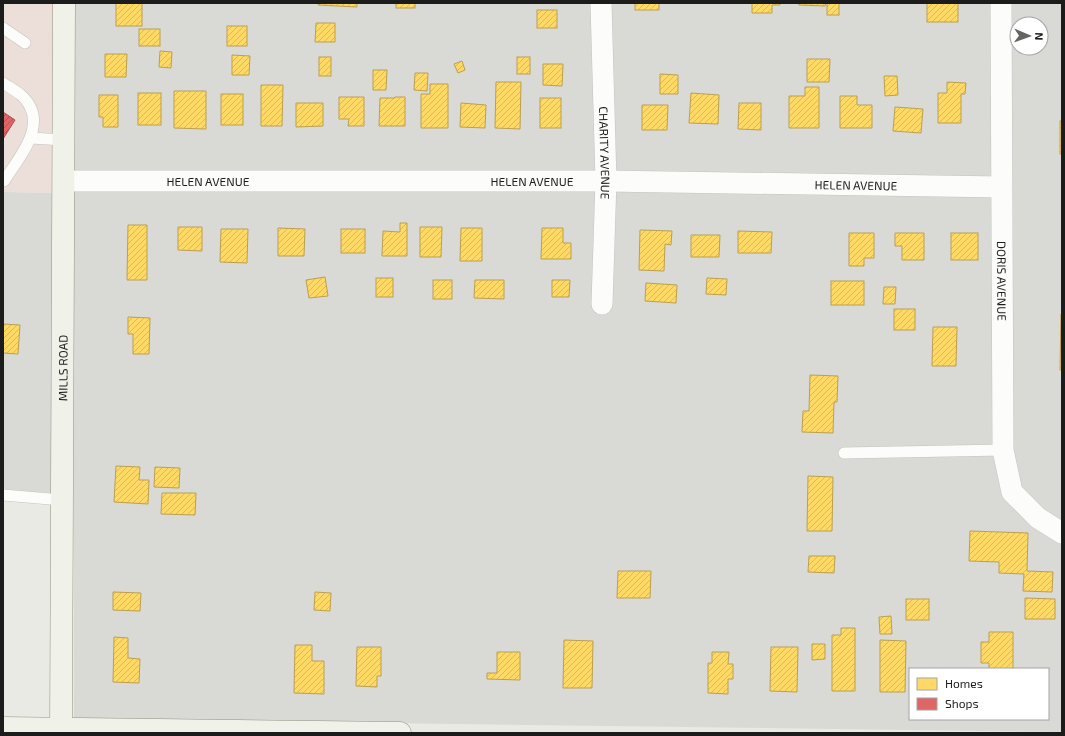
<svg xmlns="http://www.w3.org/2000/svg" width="1065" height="736" font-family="'Exo 2',sans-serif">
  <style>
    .residential { fill: #d9d9d6; fill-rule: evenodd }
    .commercial { fill: #ecdfda }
    .homes { fill: url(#homes-hatch); stroke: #bba050 }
    .shops { fill: url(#shops-hatch); stroke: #a55050 }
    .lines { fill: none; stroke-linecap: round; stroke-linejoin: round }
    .lane-casing { stroke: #c3c3c1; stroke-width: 12 }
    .street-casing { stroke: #c3c3c1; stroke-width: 22 }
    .secondary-casing { stroke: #8e947d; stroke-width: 23 }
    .lane { stroke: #fcfcfb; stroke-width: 11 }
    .street { stroke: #fcfcfb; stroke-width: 21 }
    .secondary { stroke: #f0f2e9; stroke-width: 22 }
    .labels { text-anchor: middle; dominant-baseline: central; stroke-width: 4; stroke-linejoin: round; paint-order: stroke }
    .street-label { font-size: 12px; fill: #1c1c1c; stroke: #fff }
  </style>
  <defs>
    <pattern id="homes-hatch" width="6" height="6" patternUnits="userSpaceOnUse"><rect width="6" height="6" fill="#ffd966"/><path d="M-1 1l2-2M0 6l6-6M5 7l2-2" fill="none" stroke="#daba58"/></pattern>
    <pattern id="shops-hatch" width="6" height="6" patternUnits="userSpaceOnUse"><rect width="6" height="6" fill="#e06666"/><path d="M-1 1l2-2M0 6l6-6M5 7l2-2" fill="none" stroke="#b55353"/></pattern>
  </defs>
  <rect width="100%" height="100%" fill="#eaeae5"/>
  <g class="residential">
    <path d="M72,3h921l19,304v-304h50v729l-988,-13zM1017,24h24v24h-24zM910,669h138v50h-138z"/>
    <polygon points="3,192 59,193 59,493 3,492"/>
  </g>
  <polygon class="commercial" points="3,3 59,3 59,193 3,192"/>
  <g class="homes">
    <rect x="116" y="3" width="26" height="23"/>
    <polygon points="319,3 357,3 357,7 318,5"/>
    <rect x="396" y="3" width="19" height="5"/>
    <rect x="635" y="3" width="24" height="7"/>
    <polygon points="752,3 780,3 780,5 772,5 772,13 752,13"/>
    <polygon points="799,3 826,3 825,6 799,5"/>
    <rect x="827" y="3" width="12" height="12"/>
    <rect x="927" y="3" width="31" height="19"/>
    <rect x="537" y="10" width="20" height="18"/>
    <polygon points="316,23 335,23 335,42 315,42"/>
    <rect x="227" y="26" width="20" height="20"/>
    <rect x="139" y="29" width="21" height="17"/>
    <polygon points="160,51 172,52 171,68 159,67"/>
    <polygon points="105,54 127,54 126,77 105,77"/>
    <polygon points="232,55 250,56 249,75 232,75"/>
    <rect x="319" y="57" width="12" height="19"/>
    <rect x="517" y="57" width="13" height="17"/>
    <polygon points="807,59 830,59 829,82 807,82"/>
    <polygon points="462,61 465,70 458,73 454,64"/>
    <polygon points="543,64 563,64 562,86 543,85"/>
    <polygon points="373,70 387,70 386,90 373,90"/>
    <polygon points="415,73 428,73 427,91 414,90"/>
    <polygon points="660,74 678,75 678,94 660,94"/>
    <polygon points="884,76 897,76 898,95 885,96"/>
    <polygon points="496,82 521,82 520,129 495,128"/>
    <polygon points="947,82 966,83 965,94 961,94 961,123 938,123 938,93 947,93"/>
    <polygon points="430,84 448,84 448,128 421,128 421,94 430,94"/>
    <polygon points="261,85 283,85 282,126 261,126"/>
    <polygon points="805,87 819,87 819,128 789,128 789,96 805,96"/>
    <polygon points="174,91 206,91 206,129 174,128"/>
    <rect x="138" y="93" width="23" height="32"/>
    <polygon points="691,93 719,95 718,124 689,123"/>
    <rect x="221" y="94" width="22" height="31"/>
    <polygon points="99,95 118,95 118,127 103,127 103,117 99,117"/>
    <polygon points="840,96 857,96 857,105 872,105 872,128 840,128"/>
    <polygon points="339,97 364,97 364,126 348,126 349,119 339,119"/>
    <polygon points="395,97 405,97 405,126 379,126 380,98 395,98"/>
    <rect x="540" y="98" width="21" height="30"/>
    <polygon points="296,103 323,103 323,126 296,127"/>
    <polygon points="461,103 486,105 485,128 460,127"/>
    <polygon points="739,103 761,103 761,130 738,129"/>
    <polygon points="642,105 668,105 667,130 642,130"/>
    <polygon points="895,107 923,109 921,133 893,131"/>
    <rect x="1060" y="121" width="2" height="33"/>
    <polygon points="400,223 407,223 407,256 382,256 383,231 400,232"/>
    <polygon points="128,225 147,225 147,280 127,280"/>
    <polygon points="178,227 202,227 202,251 178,250"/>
    <polygon points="420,227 442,227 441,257 420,257"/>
    <polygon points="278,228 305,229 304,256 278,256"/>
    <polygon points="461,228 482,228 482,261 460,261"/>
    <polygon points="542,228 563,228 563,243 571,243 571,259 541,259"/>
    <polygon points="221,229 248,229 247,263 220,262"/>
    <rect x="341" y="229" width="24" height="24"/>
    <polygon points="640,230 672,231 671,245 665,244 664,271 639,270"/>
    <polygon points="738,231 772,232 771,253 738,253"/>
    <polygon points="849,233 874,233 874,258 864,258 864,266 849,266"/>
    <polygon points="895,233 924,233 924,260 902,260 902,246 895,246"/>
    <rect x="951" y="233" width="27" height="27"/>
    <polygon points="691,235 720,235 719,257 691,257"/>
    <polygon points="325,277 328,296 309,298 306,280"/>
    <rect x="376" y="278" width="17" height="19"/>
    <polygon points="707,278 727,279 726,295 706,294"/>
    <rect x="433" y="280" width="19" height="19"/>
    <polygon points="475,280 504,280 504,299 474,298"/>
    <polygon points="552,280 570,280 569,297 552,297"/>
    <rect x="831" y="281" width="33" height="24"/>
    <polygon points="646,283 677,285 676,303 645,301"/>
    <polygon points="884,287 896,287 895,304 883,304"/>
    <rect x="894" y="309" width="21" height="21"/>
    <polygon points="1061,314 1062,314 1062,370 1060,370"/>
    <polygon points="128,317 150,318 149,354 133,354 133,334 128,334"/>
    <polygon points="3,324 20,325 18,354 3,353"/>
    <polygon points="933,327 957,327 956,366 932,366"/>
    <polygon points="810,375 838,376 837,402 834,402 833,433 802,432 803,411 809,411"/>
    <polygon points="116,466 140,467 139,480 149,480 148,504 114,502"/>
    <polygon points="155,467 180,468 179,488 154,487"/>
    <polygon points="808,476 833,477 832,531 807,531"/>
    <polygon points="162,493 196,493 195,515 161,514"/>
    <polygon points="970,531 1028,533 1027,571 1053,572 1052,592 1023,591 1024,574 999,573 999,562 969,561"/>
    <polygon points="809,556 835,556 834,573 808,572"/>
    <polygon points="618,571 651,571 650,598 617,598"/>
    <polygon points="113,592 141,593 140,611 113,610"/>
    <polygon points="315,592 331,593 330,611 314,610"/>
    <polygon points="1025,598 1055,599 1055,619 1025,619"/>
    <rect x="906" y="599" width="23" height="21"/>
    <polygon points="891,616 892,634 880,634 879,617"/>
    <polygon points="841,628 855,628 855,691 832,691 832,635 841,635"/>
    <polygon points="989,632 1013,632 1013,669 989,669 989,663 981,663 981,642 989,642"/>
    <polygon points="114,637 128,638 128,658 140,659 139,683 113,682"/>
    <polygon points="564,640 593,641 592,688 563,688"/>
    <polygon points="880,640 906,641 905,692 880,692"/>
    <polygon points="812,644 825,644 825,659 812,660"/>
    <polygon points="295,645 312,645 312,661 324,661 324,694 294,693"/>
    <polygon points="357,647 381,647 381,676 377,676 377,687 356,686"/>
    <polygon points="771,647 798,647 797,692 770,691"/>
    <polygon points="497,652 520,652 520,680 487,679 487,673 497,673"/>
    <polygon points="712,652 729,652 728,664 733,664 733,679 728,679 728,694 708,693 708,663 712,663"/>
  </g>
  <polygon class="shops" points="3,112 15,120 3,139"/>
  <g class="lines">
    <defs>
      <g id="lane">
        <polyline points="3,28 25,43"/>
        <path d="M3,83c6,4 13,8 18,12 30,27 -1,61 -17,86"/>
        <polyline points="31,138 64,140"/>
        <polyline points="844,453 1003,450"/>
        <polyline points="3,495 62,500"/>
      </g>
      <g id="street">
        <path id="s1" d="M601,3l5,178 -4,123"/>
        <path id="s2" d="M1001,3l2,447 9,42 26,26 24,15"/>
        <path id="s3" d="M64,181h542l395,6"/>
      </g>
      <g id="secondary">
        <polyline points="3,728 400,733"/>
        <path id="s4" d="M61,733l3,-730"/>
      </g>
    </defs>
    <use href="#lane" class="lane-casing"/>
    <use href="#street" class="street-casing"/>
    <use href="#secondary" class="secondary-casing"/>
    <use href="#lane" class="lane"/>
    <use href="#street" class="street"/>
    <use href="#secondary" class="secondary"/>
  </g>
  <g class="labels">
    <g class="street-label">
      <text stroke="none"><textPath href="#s1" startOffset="150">CHARITY AVENUE</textPath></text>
      <text stroke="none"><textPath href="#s3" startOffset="144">HELEN AVENUE</textPath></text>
      <text stroke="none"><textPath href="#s3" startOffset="468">HELEN AVENUE</textPath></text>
      <text stroke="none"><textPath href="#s3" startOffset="792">HELEN AVENUE</textPath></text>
      <text stroke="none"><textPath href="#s2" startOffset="278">DORIS AVENUE</textPath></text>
      <text stroke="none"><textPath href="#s4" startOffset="365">MILLS ROAD</textPath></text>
    </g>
  </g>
  <rect width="1065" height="736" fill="none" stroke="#1c1c1c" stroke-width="8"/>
  <rect x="909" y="668" width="140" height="52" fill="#ffffff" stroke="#a4a4a4"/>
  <rect x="917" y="678" width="20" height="12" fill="#ffd966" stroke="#a4a4a4"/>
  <text x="945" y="688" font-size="12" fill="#1c1c1c">Homes</text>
  <rect x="917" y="698" width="20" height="12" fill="#e06666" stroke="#a4a4a4"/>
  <text x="945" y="708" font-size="12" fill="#1c1c1c">Shops</text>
  <g transform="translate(1029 36) rotate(92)"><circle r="19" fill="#ffffff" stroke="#a4a4a4"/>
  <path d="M0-3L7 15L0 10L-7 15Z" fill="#646462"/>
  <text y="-6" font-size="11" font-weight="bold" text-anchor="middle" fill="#1c1c1c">N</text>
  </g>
</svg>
